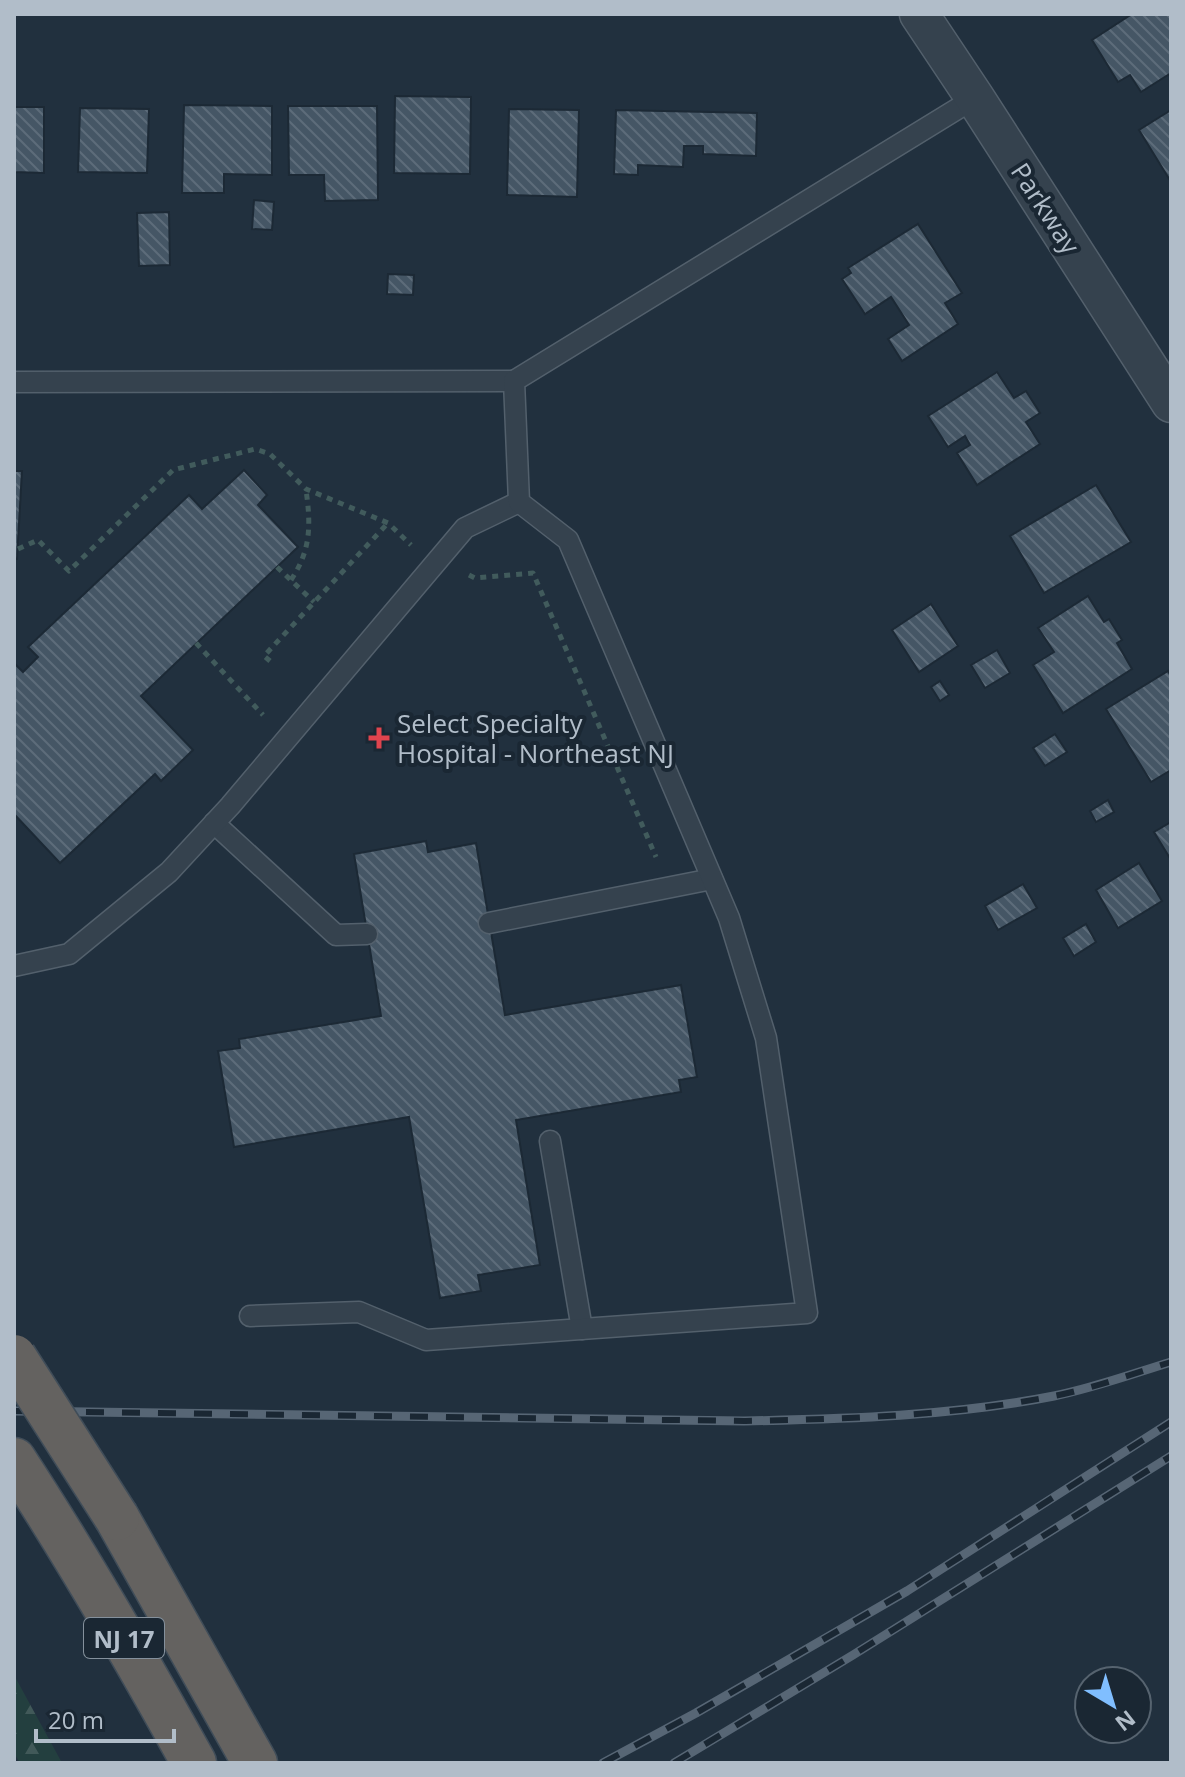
<svg xmlns="http://www.w3.org/2000/svg" width="1185" height="1777" font-family="'Open Sans',sans-serif">
  <style>
    .forest { fill: url(#forest-firs) }
    .building { fill: url(#building-back-hatch); stroke: #1c2935; stroke-width: 2 }
    .lines { fill: none; stroke-linecap: round; stroke-linejoin: round }
    .service-casing { stroke: #53606c; stroke-width: 23 }
    .minor-casing { stroke: #53606c; stroke-width: 41 }
    .trunk-casing { stroke: #404d59; stroke-width: 47 }
    .path { stroke: #415b5c; stroke-width: 5; stroke-dasharray: 6 6; stroke-linecap: butt }
    .service { stroke: #35424e; stroke-width: 20 }
    .minor { stroke: #35424e; stroke-width: 38 }
    .trunk { stroke: #646260; stroke-width: 44 }
    .rail-casing { stroke: #576675; stroke-width: 9 }
    .rail { stroke: #1a2733; stroke-width: 6; stroke-dasharray: 18; stroke-linecap: butt }
    .trunk-bridge-casing { stroke: #404d59; stroke-width: 47; stroke-linecap: butt }
    .trunk-bridge { stroke: #646260; stroke-width: 44 }
    .health-dot { fill: #e0444e; stroke: #1a2733; stroke-width: 3 }
    .labels { text-anchor: middle; dominant-baseline: central; stroke-width: 8; stroke-linejoin: round; paint-order: stroke }
    .shield { fill: #1a2733; stroke: #84909c; stroke-width: 2 }
    .shield-label { font-size: 24px; font-weight: bold; fill: #b1bdc9 }
    .street-label { font-size: 26px; fill: #b1bdc9; stroke: #1a2733 }
    .poi-label { font-size: 26px; fill: #b1bdc9; stroke: #1a2733; text-anchor: start }
  </style>
  <defs>
    <pattern id="forest-firs" width="22" height="20" patternUnits="userSpaceOnUse" patternTransform="scale(2)"><rect width="22" height="20" fill="#233f3f"/><path d="M5 1l3.5 6h-7zM16 11l3.5 6h-7z" fill="#415959"/></pattern>
    <pattern id="building-back-hatch" width="6" height="6" patternUnits="userSpaceOnUse" patternTransform="scale(2)"><rect width="6" height="6" fill="#455665"/><path d="M-1 5l2 2M0 0l6 6M5-1l2 2" fill="none" stroke="#5d6c7a"/></pattern>
  </defs>
  <rect width="100%" height="100%" fill="#21303e"/>
  <polygon class="forest" points="14,1675 62,1763 20,1763 14,1753"/>
  <g class="building">
    <polygon points="1132,14 1171,14 1171,73 1141,92 1130,75 1118,82 1092,40"/>
    <polygon points="395,96 471,97 470,174 394,173"/>
    <polygon points="184,105 272,106 272,175 224,174 224,193 182,193"/>
    <polygon points="288,106 377,106 378,200 325,201 324,175 289,175"/>
    <polygon points="14,107 44,107 44,173 14,172"/>
    <polygon points="80,108 149,109 147,173 78,172"/>
    <polygon points="509,109 579,110 577,197 507,195"/>
    <polygon points="616,110 757,113 756,156 703,154 703,146 684,146 683,167 638,165 638,175 614,174"/>
    <polygon points="1171,110 1171,182 1139,130"/>
    <polygon points="254,200 274,202 272,230 252,229"/>
    <polygon points="169,212 170,265 139,266 137,213"/>
    <polygon points="918,224 962,293 945,303 958,324 902,361 888,339 909,325 891,297 865,314 842,279 851,273 848,268"/>
    <polygon points="388,274 414,275 413,295 387,294"/>
    <polygon points="997,372 1014,398 1026,391 1040,413 1026,422 1040,444 977,485 957,453 970,445 965,436 948,447 928,416"/>
    <polygon points="244,470 267,495 258,505 298,547 141,696 193,750 161,781 155,774 60,863 14,814 14,663 23,672 38,657 28,647 189,495 202,509"/>
    <polygon points="14,471 22,471 17,559 14,559"/>
    <polygon points="1096,485 1131,542 1044,593 1010,536"/>
    <polygon points="1088,596 1104,622 1109,619 1122,640 1117,643 1132,669 1063,713 1033,665 1054,652 1038,628"/>
    <polygon points="931,604 958,646 919,672 892,630"/>
    <polygon points="997,650 1010,673 985,688 971,665"/>
    <polygon points="1168,671 1171,676 1171,770 1151,782 1106,709"/>
    <polygon points="940,681 949,695 940,701 931,687"/>
    <polygon points="1055,734 1067,752 1045,766 1033,748"/>
    <polygon points="1108,800 1114,812 1096,822 1090,811"/>
    <polygon points="1171,822 1171,860 1154,832"/>
    <polygon points="426,841 428,852 476,843 505,1015 681,985 697,1077 679,1080 681,1092 516,1120 540,1265 478,1275 481,1291 440,1298 409,1117 234,1147 218,1051 240,1048 239,1039 381,1016 354,854"/>
    <polygon points="1139,863 1162,901 1118,928 1096,890"/>
    <polygon points="1023,884 1037,908 998,930 985,906"/>
    <polygon points="1086,924 1096,942 1074,956 1063,938"/>
  </g>
  <g class="lines">
    <defs>
      <g id="service">
        <polyline points="14,382 514,381"/>
        <polyline points="214,823 336,935 367,934"/>
        <polyline points="489,923 712,879"/>
        <polyline points="14,966 69,954 169,872 230,806 465,528 519,502"/>
        <polyline points="550,1141 582,1329"/>
        <polyline points="250,1316 359,1312 426,1340 807,1313 766,1038 729,918 568,540 519,502 514,381 975,98"/>
      </g>
      <polyline id="minor" points="919,14 975,98 1171,403"/>
      <g id="trunk">
        <path d="M14,1460c64,98 123,200 180,303"/>
        <polyline points="117,1518 255,1763"/>
      </g>
    </defs>
    <use href="#service" class="service-casing"/>
    <use href="#minor" class="minor-casing"/>
    <use href="#trunk" class="trunk-casing"/>
    <g class="path">
      <polyline points="18,549 38,540 69,571 173,470 255,449 270,454 306,489 388,523 411,545"/>
      <polyline points="277,567 314,602"/>
      <polyline points="469,575 475,578 533,573 656,857"/>
      <path d="M291,580c20,-30 20,-55 15,-90"/>
      <polyline points="196,643 263,715"/>
      <polyline points="270,661 264,656 388,523"/>
    </g>
    <use href="#service" class="service"/>
    <use href="#minor" class="minor"/>
    <use href="#trunk" class="trunk"/>
    <defs>
      <g id="rail">
        <path d="M14,1411l730,10c104,-2 208,-5 310,-25 40,-8 78,-22 117,-34"/>
        <polyline points="603,1763 696,1713 907,1591 1171,1422"/>
        <polyline points="674,1763 853,1655 1171,1456"/>
      </g>
    </defs>
    <use href="#rail" class="rail-casing"/>
    <use href="#rail" class="rail"/>
    <defs>
      <polyline id="trunk-bridge" points="14,1357 117,1518"/>
    </defs>
    <use href="#trunk-bridge" class="trunk-bridge-casing"/>
    <use href="#trunk-bridge" class="trunk-bridge"/>
  </g>
  <path class="health-dot" d="M375 726h8v8h8v8h-8v8h-8v-8h-8v-8h8z"/>
  <g class="labels">
    <rect class="shield" x="84" y="1618" width="80" height="40" rx="6"/>
    <g class="shield-label">
      <text x="124" y="1638">NJ 17</text>
    </g>
    <g class="street-label">
      <text transform="translate(1046 208) rotate(57)">Parkway</text>
    </g>
    <g class="poi-label">
      <text x="397" y="723">Select Specialty<tspan x="397" dy="30">Hospital - Northeast NJ</tspan></text>
    </g>
  </g>
  <rect width="1185" height="1777" fill="none" stroke="#b1bdc9" stroke-width="32"/>
  <g transform="translate(1113 1705) rotate(142)"><circle r="38" fill="#1a2733" stroke="#56636f" stroke-width="2"/>
  <path d="M0-6L14 30L0 20L-14 30Z" fill="#80beff"/>
  <text y="-12" font-size="22" font-weight="bold" text-anchor="middle" fill="#b1bdc9">N</text>
  </g>
  <path d="M36 1729v12h138v-12" fill="none" stroke="#b1bdc9" stroke-width="4"/>
  <text x="48" y="1729" font-size="24" fill="#b1bdc9" stroke="#1a2733" stroke-width="6" paint-order="stroke">20 m</text>
</svg>
